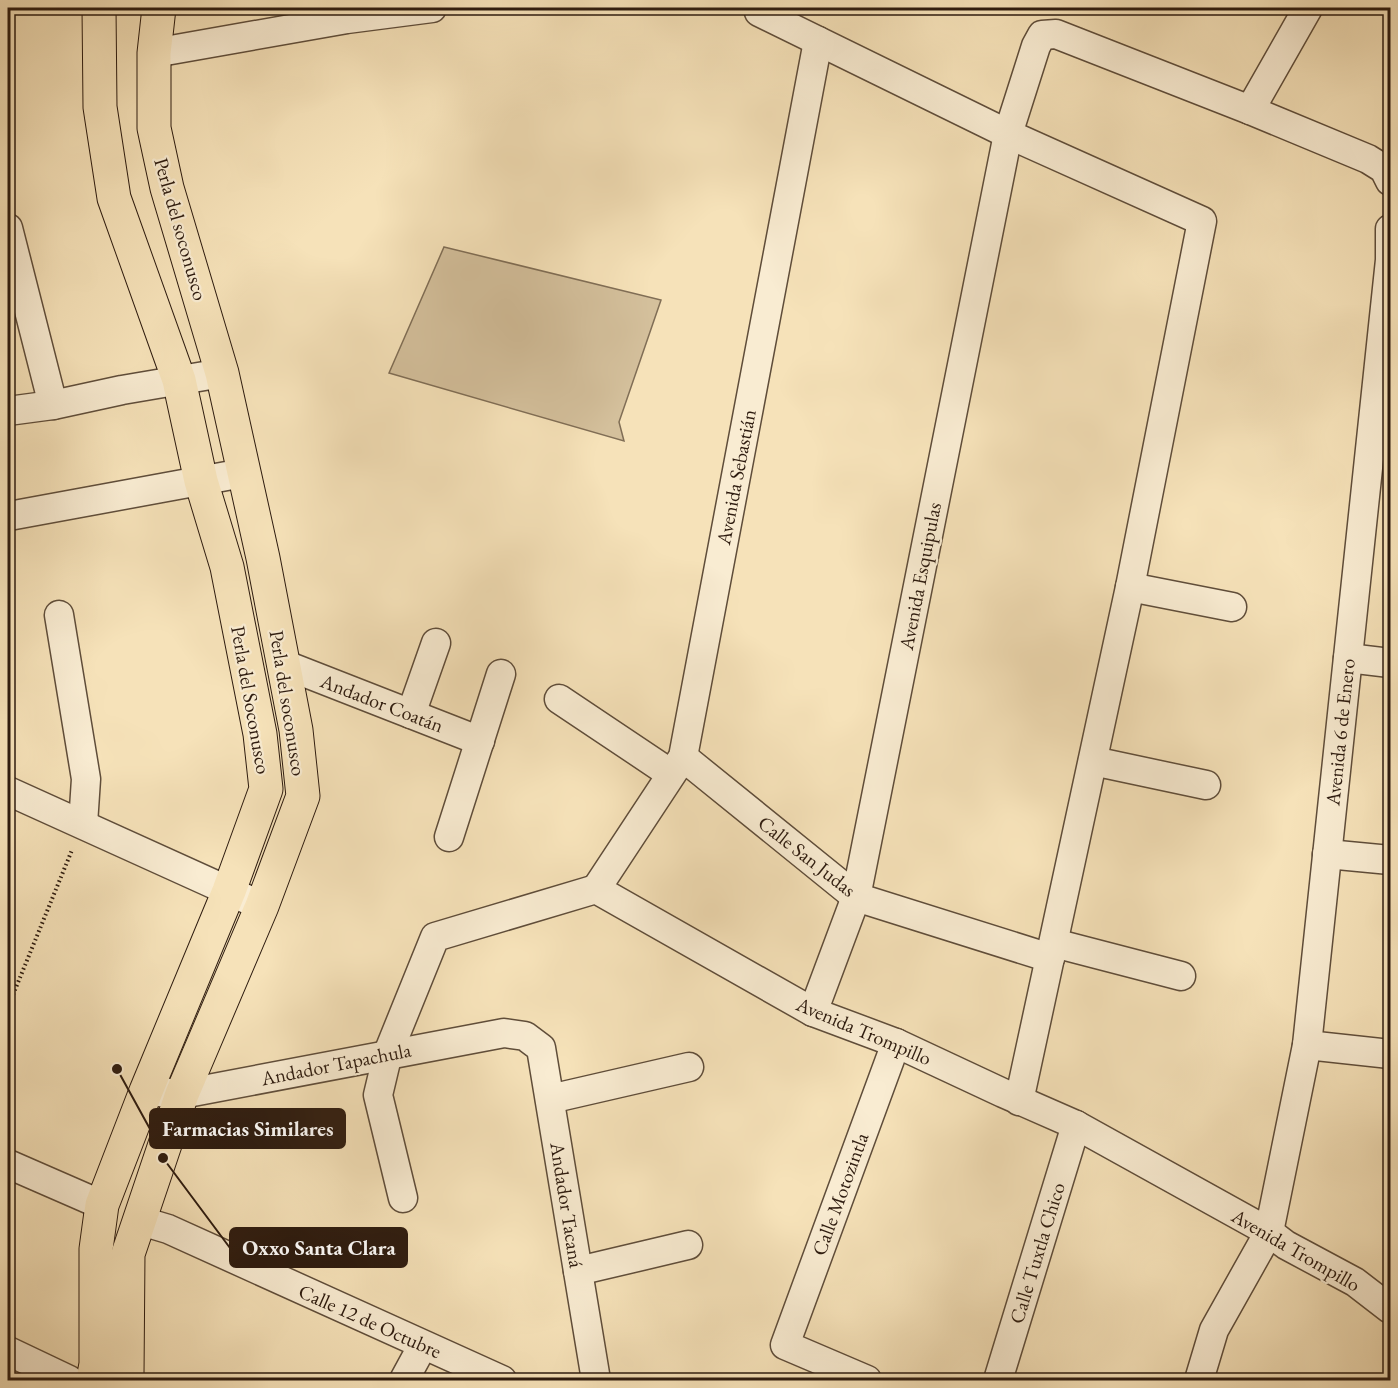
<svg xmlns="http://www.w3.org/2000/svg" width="1398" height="1388" font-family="'EB Garamond',serif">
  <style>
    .green { fill: #d4c09c; stroke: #806e56; stroke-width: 1.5 }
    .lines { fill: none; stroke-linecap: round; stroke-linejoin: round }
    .minor-casing { stroke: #5f4d3a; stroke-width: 31 }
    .major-casing { stroke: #2d1b0f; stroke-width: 35 }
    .path { stroke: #2d1b0f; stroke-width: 4; stroke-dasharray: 1.5 3; stroke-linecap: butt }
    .minor { stroke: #f9ecd2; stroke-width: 28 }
    .major { stroke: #f6e2b9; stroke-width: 33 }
    .labels { text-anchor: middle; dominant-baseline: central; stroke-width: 4.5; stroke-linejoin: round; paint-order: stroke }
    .street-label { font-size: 20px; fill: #2d1b0f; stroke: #f9ecd2 }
    .leader { fill: none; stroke: #2d1b0f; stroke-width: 2 }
    .callout-dot { fill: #2d1b0f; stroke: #f9ecd2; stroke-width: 2 }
    .callout { fill: #2d1b0f; stroke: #2d1b0f; stroke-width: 2 }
    .callout-label { font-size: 21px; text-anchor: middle; font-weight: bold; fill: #fff }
  </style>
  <rect width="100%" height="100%" fill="#f6e2b9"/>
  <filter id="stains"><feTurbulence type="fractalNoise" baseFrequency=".00333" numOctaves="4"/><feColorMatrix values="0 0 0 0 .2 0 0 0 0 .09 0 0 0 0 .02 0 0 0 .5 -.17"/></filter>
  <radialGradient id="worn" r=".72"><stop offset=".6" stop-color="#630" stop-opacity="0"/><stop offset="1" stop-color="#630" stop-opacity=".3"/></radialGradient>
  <polygon class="green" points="444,247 661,300 619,422 624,441 389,373"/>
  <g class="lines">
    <defs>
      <g id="minor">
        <polyline points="759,12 1008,134 1202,221 1130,587 1019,1101"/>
        <polyline points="154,53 347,19 432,8"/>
        <polyline points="1250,110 1308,8"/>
        <polyline points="8,228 53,405"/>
        <polyline points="8,411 53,405 122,390 222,373"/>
        <polyline points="9,516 243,473"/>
        <polyline points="1130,587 1232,607"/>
        <polyline points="59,615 86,779 83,824"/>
        <polyline points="1348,658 1390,663"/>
        <polyline points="283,664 480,741"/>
        <polyline points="559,699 671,774"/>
        <polyline points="411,714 436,643"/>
        <polyline points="683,757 856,897 1050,958"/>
        <polyline points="1093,761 1206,785"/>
        <polyline points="8,791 262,906"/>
        <polyline points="449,837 501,674"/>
        <polyline points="1327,854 1390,860"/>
        <polyline points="596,889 683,757 818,41"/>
        <polyline points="1054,943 1181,976"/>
        <polyline points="813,1012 856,897 1008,134 1036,46 1042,35 1056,34 1250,110 1368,159 1384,169 1390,181"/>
        <polyline points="1307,1045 1390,1054"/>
        <polyline points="146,1091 182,1094 504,1033 525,1036 541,1048 596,1380"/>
        <polyline points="550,1099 689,1067"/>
        <polyline points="8,1164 102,1205"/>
        <polyline points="403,1198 378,1095 388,1053 435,937 596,889 813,1012 896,1043 1003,1093 1076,1125 1269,1232 1286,1245 1355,1282 1390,1309"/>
        <polyline points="138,1220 168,1229 502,1380"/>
        <polyline points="578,1271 688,1245"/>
        <polyline points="8,1351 69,1380"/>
        <polyline points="404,1380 423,1345"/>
        <polyline points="867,1380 785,1345 896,1043"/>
        <polyline points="998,1380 1076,1125"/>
        <polyline points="1199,1380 1214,1330 1269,1232 1307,1045 1390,260 1390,229"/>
      </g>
      <g id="major">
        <polyline points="93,1380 96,1364 96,1249 102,1205 146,1091 229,891 266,789 260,734 227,567 201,481 179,380 114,198 100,107 99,8"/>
        <polyline points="125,1380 127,1375 128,1254 182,1094 262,906 303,796 296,730 263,558 222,373 167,188 154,128 154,53 159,8"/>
      </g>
    </defs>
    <use href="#minor" class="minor-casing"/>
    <use href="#major" class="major-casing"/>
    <polyline class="path" points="8,1007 72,850"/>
    <use href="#minor" class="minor"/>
    <use href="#major" class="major"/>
  </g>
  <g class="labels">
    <g class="street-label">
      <text transform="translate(181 229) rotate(74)">Perla del soconusco</text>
      <text transform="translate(736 477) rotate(-79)">Avenida Sebastián</text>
      <text transform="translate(920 576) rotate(-79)">Avenida Esquipulas</text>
      <text transform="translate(251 700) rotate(80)">Perla del Soconusco</text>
      <text transform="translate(288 703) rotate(81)">Perla del soconusco</text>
      <text transform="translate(382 703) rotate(21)">Andador Coatán</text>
      <text transform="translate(1340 732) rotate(-84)">Avenida 6 de Enero</text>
      <text transform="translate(807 856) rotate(38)">Calle San Judas</text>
      <text transform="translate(864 1031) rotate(23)">Avenida Trompillo</text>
      <text transform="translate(336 1064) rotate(-11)">Andador Tapachula</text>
      <text transform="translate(840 1194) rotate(-70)">Calle Motozintla</text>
      <text transform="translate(567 1205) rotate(81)">Andador Tacaná</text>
      <text transform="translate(1296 1250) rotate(30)">Avenida Trompillo</text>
      <text transform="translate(1037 1253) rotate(-73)">Calle Tuxtla Chico</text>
      <text transform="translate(370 1321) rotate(24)">Calle 12 de Octubre</text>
    </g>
  </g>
  <path class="leader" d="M117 1069L150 1129M163 1158L230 1248"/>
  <g class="callout-dot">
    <circle cx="117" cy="1069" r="6"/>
    <circle cx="163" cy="1158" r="6"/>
  </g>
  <g class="callout">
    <rect x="150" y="1109" width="195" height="39" rx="6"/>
    <rect x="230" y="1228" width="177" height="39" rx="6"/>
  </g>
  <g class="callout-label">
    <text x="248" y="1136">Farmacias Similares</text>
    <text x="319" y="1255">Oxxo Santa Clara</text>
  </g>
  <rect width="1398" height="1388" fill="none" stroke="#f6e2b9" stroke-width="30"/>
  <rect x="9" y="9" width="1380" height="1370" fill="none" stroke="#2d1b0f" stroke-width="3"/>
  <rect x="15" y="15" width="1368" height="1358" fill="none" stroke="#2d1b0f" stroke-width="1.5"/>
  <rect width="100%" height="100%" filter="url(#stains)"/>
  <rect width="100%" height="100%" fill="url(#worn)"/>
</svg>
